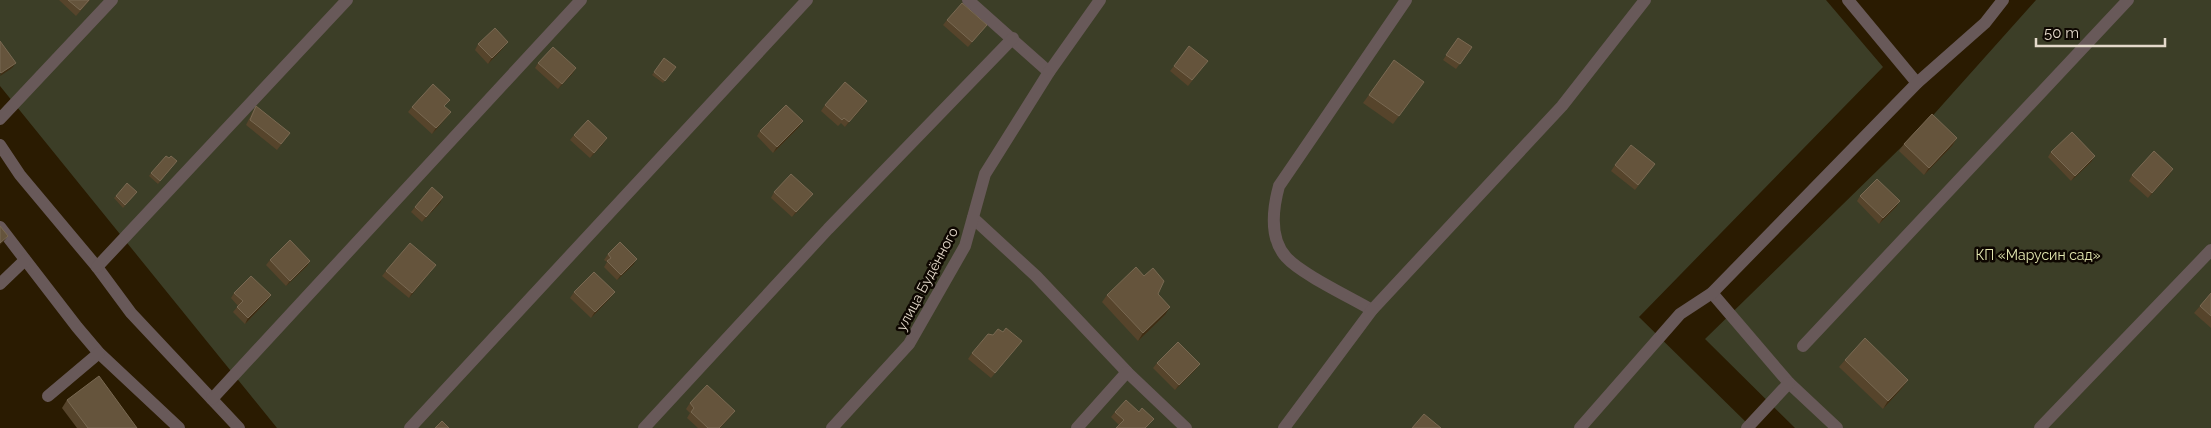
<svg xmlns="http://www.w3.org/2000/svg" width="2211" height="428" font-family="Raleway,sans-serif">
  <style>
    .green { fill: #3c3e27 }
    .lines { fill: none; stroke-linecap: round; stroke-linejoin: round }
    .minor { stroke: #685959; stroke-width: 12 }
    .wall { fill: #56442b }
    .shaded-wall { fill: #3e2d13 }
    .building { fill: #65543c; stroke: #796952 }
    .labels { text-anchor: middle; dominant-baseline: central; stroke-width: 5; stroke-linejoin: round; paint-order: stroke }
    .park-label { font-size: 14px; fill: #e4e8b0; stroke: #0e0701 }
    .street-label { font-size: 14px; fill: #e4d9ca; stroke: #0e0701 }
  </style>
  <rect width="100%" height="100%" fill="#2a1b01"/>
  <g class="green">
    <polygon points="0,0 1826,0 1883,67 1639,317 1752,428 277,428 0,86"/>
    <polygon points="2036,0 2211,0 2211,428 1795,428 1705,339 1927,122"/>
  </g>
  <g class="lines">
    <g class="minor">
      <polyline points="968,0 1049,72"/>
      <polyline points="1848,0 1917,83"/>
      <polyline points="0,119 112,0"/>
      <polyline points="0,145 20,175 97,267 131,313 239,428"/>
      <polyline points="973,218 1036,276 1127,372 1186,428"/>
      <polyline points="0,227 77,327 99,353 179,428"/>
      <polyline points="97,267 347,0"/>
      <polyline points="0,284 25,260"/>
      <polyline points="1712,293 1789,383 1837,428"/>
      <path d="M1372,310c-22,-13 -71,-36 -86,-53 -17,-19 -13,-49 -7,-71l127,-186"/>
      <polyline points="1803,346 2128,0"/>
      <polyline points="48,396 99,353"/>
      <polyline points="212,399 581,0"/>
      <polyline points="410,428 807,0"/>
      <polyline points="644,428 828,229 1013,38"/>
      <polyline points="832,428 909,344 965,246 985,174 1049,72 1100,0"/>
      <polyline points="1077,428 1127,372"/>
      <polyline points="1284,428 1372,310 1562,106 1645,0"/>
      <polyline points="1580,428 1680,314 1712,293 1917,83 1985,23 2003,0"/>
      <polyline points="1747,428 1789,383"/>
      <polyline points="2040,428 2211,250"/>
    </g>
  </g>
  <g class="wall">
    <polygon points="59,0 90,0 76,16"/>
    <polygon points="947,20 987,25 968,47 943,25"/>
    <polygon points="1458,38 1472,47 1456,69 1443,60"/>
    <polygon points="478,44 504,47 488,64 475,50"/>
    <polygon points="664,58 676,67 663,83 652,75"/>
    <polygon points="1394,60 1424,82 1393,124 1363,103"/>
    <polygon points="538,63 573,73 558,89 535,68"/>
    <polygon points="1174,66 1204,66 1188,86 1170,71"/>
    <polygon points="867,101 845,127 841,123 838,126 821,111 825,105"/>
    <polygon points="256,106 290,133 277,150 246,125 253,111"/>
    <polygon points="412,107 445,107 447,117 432,134 408,112"/>
    <polygon points="799,127 773,153 757,136 760,131"/>
    <polygon points="574,135 603,144 590,158 570,140"/>
    <polygon points="1957,138 1952,146 1924,175 1899,151 1904,144"/>
    <polygon points="2051,152 2095,156 2091,162 2071,181 2048,157"/>
    <polygon points="169,158 177,161 158,184 149,176 151,173"/>
    <polygon points="1655,164 1635,190 1611,171 1615,165"/>
    <polygon points="2170,174 2148,198 2129,181 2132,175"/>
    <polygon points="137,192 123,208 114,198 116,196"/>
    <polygon points="774,192 809,199 792,217 771,198"/>
    <polygon points="1860,196 1896,207 1879,224 1857,201"/>
    <polygon points="440,203 422,222 411,212 415,207"/>
    <polygon points="608,254 633,265 617,280 604,267 607,262 604,260"/>
    <polygon points="270,260 310,261 307,266 286,286 266,265"/>
    <polygon points="436,265 409,298 382,276 386,271"/>
    <polygon points="574,292 615,292 611,297 591,318 570,298"/>
    <polygon points="234,293 271,295 267,301 245,324 233,312 238,306 231,298"/>
    <polygon points="2211,293 2211,328 2194,313 2200,306"/>
    <polygon points="1158,294 1165,315 1138,341 1102,302 1107,295"/>
    <polygon points="993,335 1022,341 991,378 968,359 972,353"/>
    <polygon points="1845,360 1908,380 1903,387 1883,409 1839,367"/>
    <polygon points="1157,363 1200,364 1196,369 1175,390 1153,368"/>
    <polygon points="67,400 137,428 77,428 62,408"/>
    <polygon points="690,403 731,416 720,428 698,428 687,418 690,413 686,409"/>
    <polygon points="1115,412 1139,412 1154,419 1146,428 1116,428 1119,425 1111,417"/>
  </g>
  <g class="shaded-wall">
    <polygon points="508,42 504,47 488,64 492,58"/>
    <polygon points="16,63 12,68 0,76 1,73"/>
    <polygon points="576,68 573,73 558,89 562,84"/>
    <polygon points="867,101 863,107 845,127 849,122"/>
    <polygon points="451,112 447,117 432,134 436,128"/>
    <polygon points="803,121 799,127 773,153 777,147"/>
    <polygon points="607,138 603,144 590,158 594,153"/>
    <polygon points="1957,138 1952,146 1924,175 1929,168"/>
    <polygon points="2095,156 2091,162 2071,181 2075,176"/>
    <polygon points="2173,169 2170,174 2148,198 2152,193"/>
    <polygon points="813,194 809,199 792,217 796,212"/>
    <polygon points="443,197 440,203 422,222 426,217"/>
    <polygon points="1900,201 1896,207 1879,224 1883,218"/>
    <polygon points="8,236 4,241 0,245 0,243"/>
    <polygon points="637,259 633,265 617,280 621,275"/>
    <polygon points="310,261 307,266 286,286 290,281"/>
    <polygon points="436,265 432,270 409,298 412,293"/>
    <polygon points="615,292 611,297 591,318 595,312"/>
    <polygon points="271,295 267,301 245,324 248,318"/>
    <polygon points="1170,307 1165,315 1138,341 1143,333"/>
    <polygon points="1200,364 1196,369 1175,390 1179,385"/>
    <polygon points="1908,380 1903,387 1883,409 1888,401"/>
    <polygon points="735,411 731,416 720,428 719,428"/>
  </g>
  <g class="building">
    <polygon points="68,0 89,0 80,10"/>
    <polygon points="962,3 987,25 972,42 947,20"/>
    <polygon points="495,28 508,42 492,58 478,44"/>
    <polygon points="1458,38 1472,47 1460,64 1446,55"/>
    <polygon points="0,41 16,63 1,73 0,72"/>
    <polygon points="1189,46 1208,61 1192,80 1174,66"/>
    <polygon points="553,47 576,68 562,84 538,63"/>
    <polygon points="664,58 676,67 665,81 654,72"/>
    <polygon points="1394,60 1424,82 1399,116 1369,95"/>
    <polygon points="845,82 867,101 849,122 844,118 842,120 825,105"/>
    <polygon points="433,84 450,100 444,106 451,112 436,128 412,107"/>
    <polygon points="786,105 803,121 777,147 760,131"/>
    <polygon points="256,106 290,133 281,144 250,120"/>
    <polygon points="1932,114 1957,138 1929,168 1904,144"/>
    <polygon points="588,120 607,138 594,153 574,135"/>
    <polygon points="2072,132 2095,156 2075,176 2051,152"/>
    <polygon points="1631,145 1655,164 1638,185 1615,165"/>
    <polygon points="2154,151 2173,169 2152,193 2132,175"/>
    <polygon points="166,156 169,158 171,156 177,161 160,181 151,173"/>
    <polygon points="791,174 813,194 796,212 774,192"/>
    <polygon points="1877,179 1900,201 1883,218 1860,196"/>
    <polygon points="127,183 137,192 125,205 116,196"/>
    <polygon points="432,187 443,197 426,217 415,207"/>
    <polygon points="0,226 8,236 0,243"/>
    <polygon points="290,240 310,261 290,281 270,260"/>
    <polygon points="620,242 637,259 621,275 607,261 611,258 608,254"/>
    <polygon points="410,243 436,265 412,293 386,271"/>
    <polygon points="1136,267 1144,276 1153,268 1164,281 1158,294 1170,307 1143,333 1107,295"/>
    <polygon points="594,272 615,292 595,312 574,292"/>
    <polygon points="251,276 271,295 248,318 237,307 243,301 234,293"/>
    <polygon points="2211,293 2211,316 2200,306"/>
    <polygon points="1006,328 1022,341 995,373 972,353 988,334 993,335 998,329 1003,332"/>
    <polygon points="1865,338 1908,380 1888,401 1845,360"/>
    <polygon points="1178,342 1200,364 1179,385 1157,363"/>
    <polygon points="99,376 137,428 88,428 67,400"/>
    <polygon points="707,385 735,411 719,428 708,428 691,412 694,408 690,403"/>
    <polygon points="1126,400 1139,412 1142,408 1154,419 1145,428 1116,428 1124,420 1115,412"/>
    <polygon points="1424,414 1441,428 1412,428"/>
    <polygon points="442,421 449,428 435,428"/>
  </g>
  <g class="labels">
    <g class="park-label">
      <text x="2038" y="255">КП «Марусин сад»</text>
    </g>
    <g class="street-label">
      <text transform="translate(927 279) rotate(-62)">улица Будённого</text>
    </g>
  </g>
  <path d="M2036 38v8h129v-8" fill="none" stroke="#e4d9ca" stroke-width="2.5"/>
  <text x="2044" y="38" font-size="15" fill="#e4d9ca" stroke="#0e0701" stroke-width="4" paint-order="stroke">50 m</text>
</svg>
